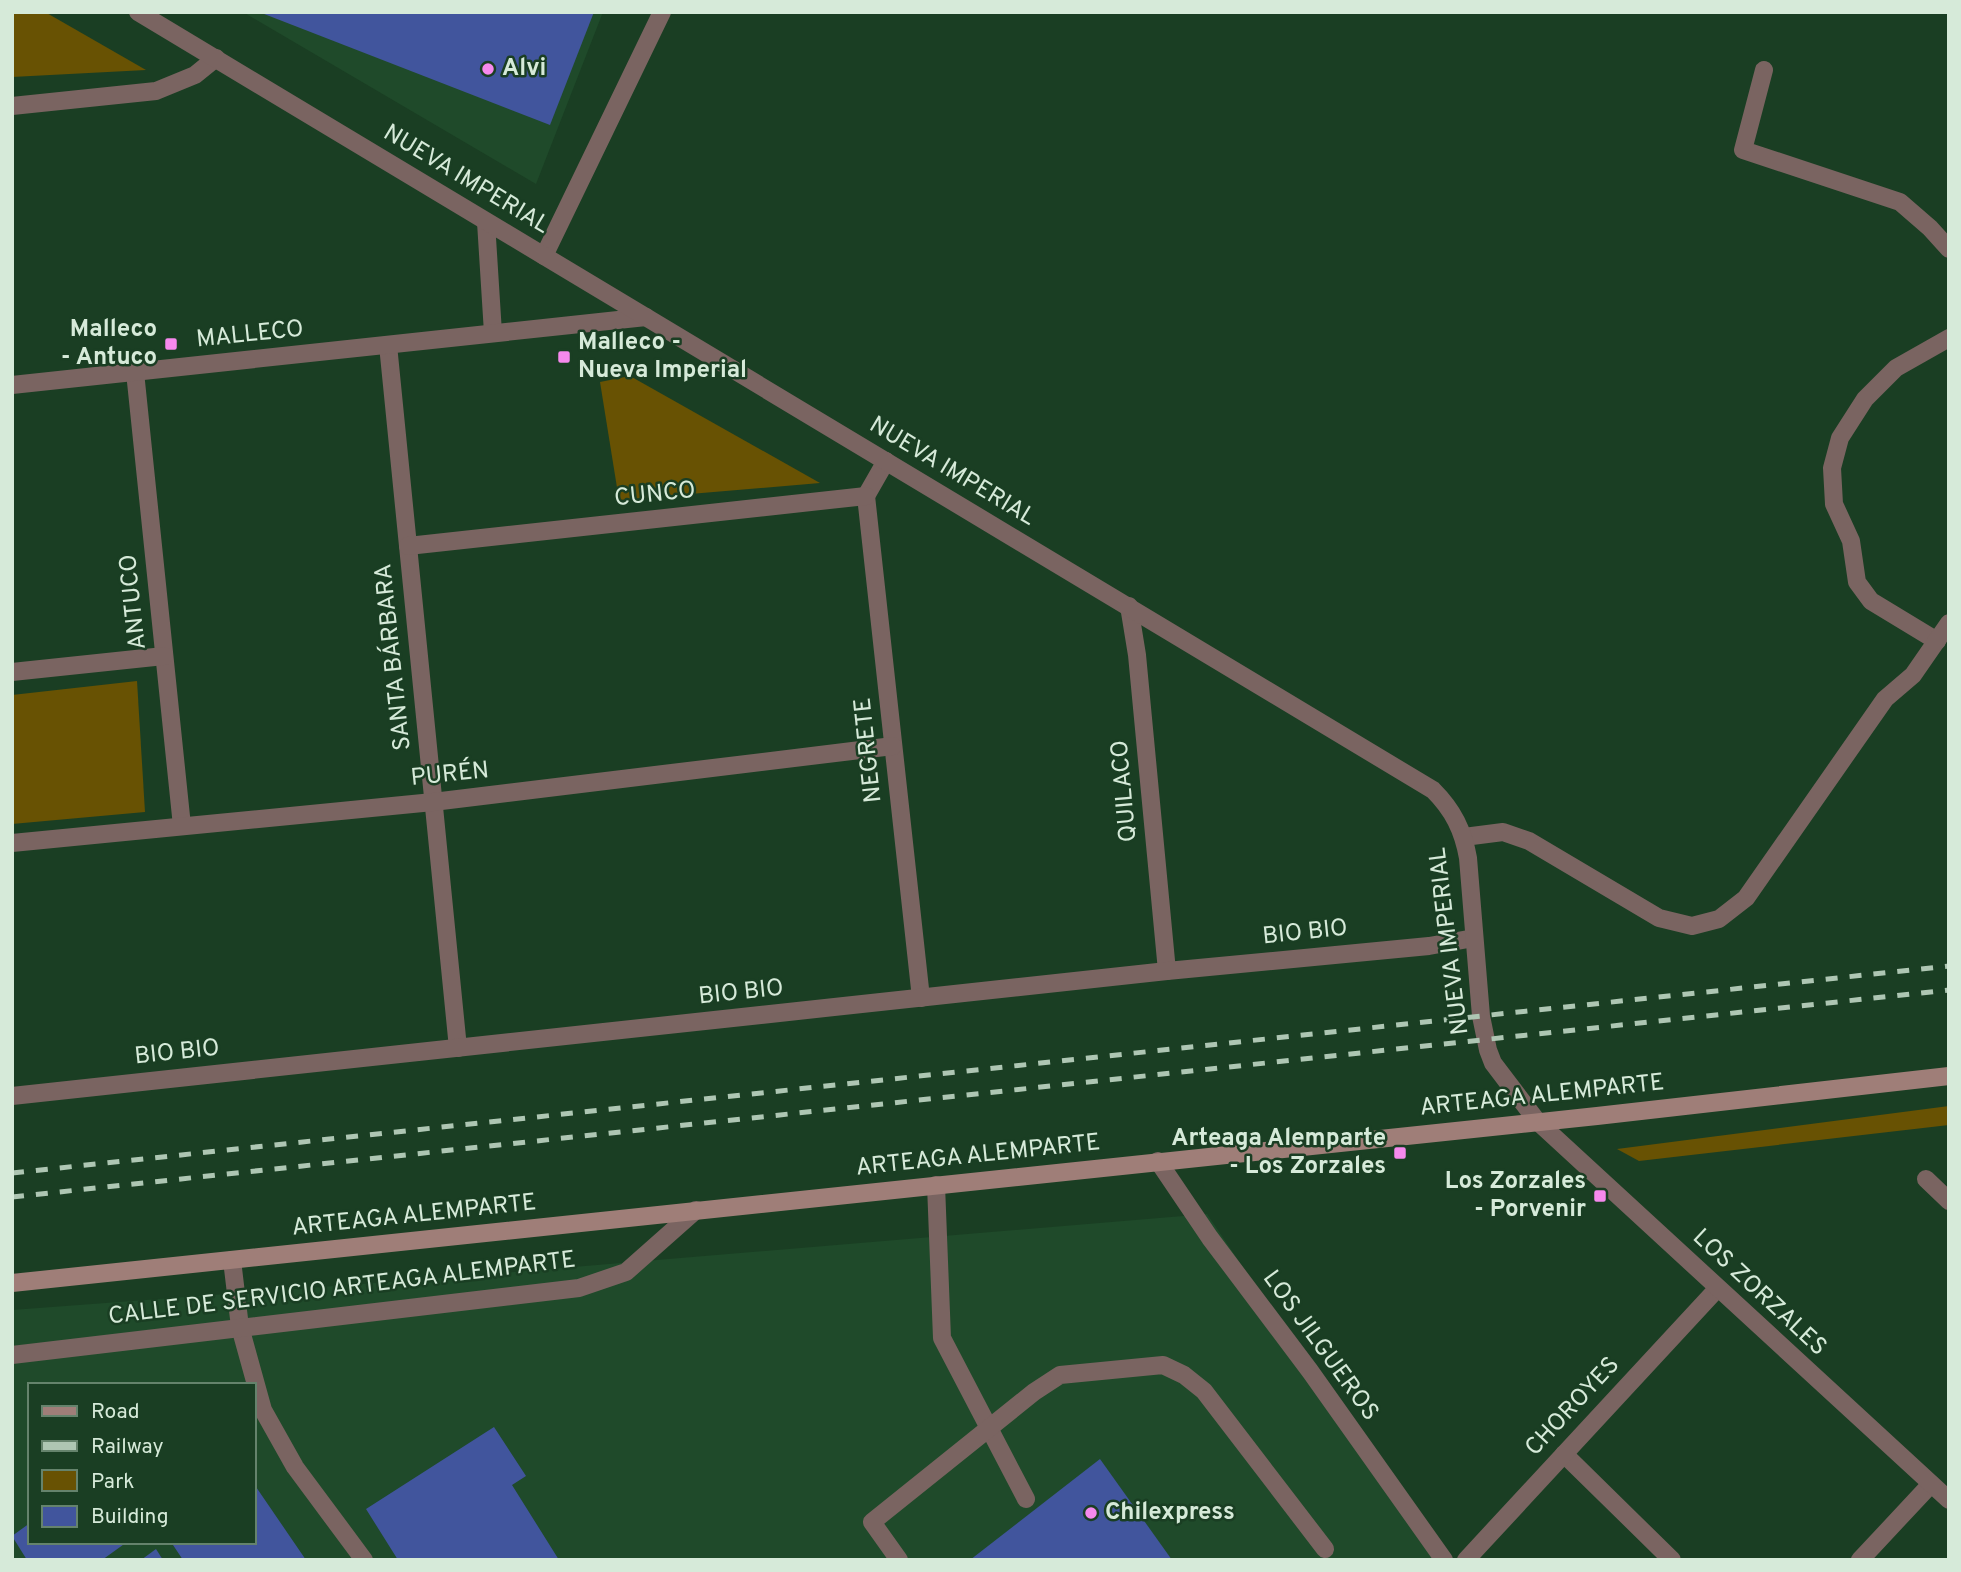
<svg xmlns="http://www.w3.org/2000/svg" width="1961" height="1572" font-family="Overpass,sans-serif">
  <style>
    .built { fill: #1f4a2a; fill-rule: evenodd }
    .green { fill: #685203 }
    .building { fill: #41559d }
    .lines { fill: none; stroke-linecap: round; stroke-linejoin: round }
    .service { stroke: #7a6461; stroke-width: 18 }
    .minor { stroke: #7a6461; stroke-width: 18 }
    .tertiary { stroke: #7a6461; stroke-width: 18 }
    .secondary { stroke: #9f7e78; stroke-width: 18 }
    .rail { stroke: #aec6b3; stroke-width: 5; stroke-dasharray: 12 12; stroke-linecap: butt }
    .poi-dot { fill: #f689ed; stroke: #1a3e23; stroke-width: 2.5 }
    .labels { text-anchor: middle; dominant-baseline: central; stroke-width: 5; stroke-linejoin: round; paint-order: stroke }
    .poi-label { font-size: 24px; font-weight: bold; fill: #d6ead9; stroke: #1a3e23; text-anchor: start }
    .street-label { font-size: 24px; fill: #d6ead9; stroke: #1a3e23 }
  </style>
  <rect width="100%" height="100%" fill="#1a3e23"/>
  <g class="built">
    <polygon points="243,12 603,12 536,184"/>
    <path d="M1207,1214l234,346h-1429v-250l430,-32zM30,1385h224v157h-224z"/>
  </g>
  <g class="green">
    <polygon points="12,12 45,12 146,70 12,77"/>
    <polygon points="630,376 820,483 619,500 600,382"/>
    <polygon points="137,681 145,812 12,824 12,695"/>
    <polygon points="1949,1106 1949,1125 1639,1161 1617,1149"/>
  </g>
  <g class="building">
    <polygon points="259,12 594,12 550,125"/>
    <polygon points="494,1427 526,1476 512,1485 559,1560 398,1560 366,1509"/>
    <polygon points="1100,1459 1172,1560 970,1560"/>
    <polygon points="254,1484 306,1560 183,1560 171,1542 254,1542"/>
    <polygon points="30,1523 30,1542 127,1542 102,1560 27,1560 12,1536"/>
    <polygon points="156,1549 163,1560 141,1560"/>
  </g>
  <g class="lines">
    <g class="service">
      <polyline points="1764,70 1743,150 1900,202 1930,228 1949,249"/>
      <polyline points="544,256 662,12"/>
      <polyline points="1937,641 1871,601 1857,582 1851,541 1834,504 1832,468 1840,438 1865,399 1896,368 1949,338"/>
      <polyline points="1464,837 1503,832 1529,841 1659,918 1692,926 1719,919 1746,898 1885,699 1913,675 1949,623"/>
      <polyline points="936,1185 942,1338 1026,1499"/>
      <polyline points="232,1260 240,1327 263,1410 295,1467 364,1560"/>
      <polyline points="12,1355 579,1288 626,1272 696,1210"/>
      <polyline points="899,1560 872,1522 1034,1392 1060,1375 1163,1365 1184,1375 1204,1391 1325,1549"/>
    </g>
    <g class="minor">
      <polyline points="12,106 156,91 195,75 216,58"/>
      <polyline points="486,222 493,333"/>
      <polyline points="388,345 458,1048"/>
      <polyline points="135,372 182,826"/>
      <polyline points="12,385 646,317"/>
      <polyline points="866,496 921,998"/>
      <polyline points="866,496 886,461"/>
      <polyline points="408,546 866,496"/>
      <polyline points="1129,606 1137,655 1167,971"/>
      <polyline points="12,672 164,656"/>
      <polyline points="12,843 433,802 893,746"/>
      <polyline points="12,1096 1167,971 1429,946 1474,938"/>
      <polyline points="1158,1161 1210,1238 1310,1371 1444,1560"/>
      <polyline points="1926,1179 1949,1201"/>
      <polyline points="1564,1454 1672,1560"/>
      <polyline points="1466,1560 1717,1289"/>
      <polyline points="1860,1560 1931,1484"/>
    </g>
    <path class="tertiary" d="M138,12l1295,778c20,20 30,40 35,68l13,158 7,34 5,13 44,58 412,379"/>
    <polyline class="secondary" points="12,1283 1597,1116 1949,1076"/>
    <g class="rail">
      <polyline points="12,1173 1949,966"/>
      <polyline points="12,1197 1949,990"/>
    </g>
  </g>
  <g class="poi-dot">
    <circle cx="488" cy="69" r="7"/>
    <rect x="164" y="337" width="14" height="14" rx="3.5"/>
    <rect x="557" y="350" width="14" height="14" rx="3.5"/>
    <rect x="1393" y="1146" width="14" height="14" rx="3.5"/>
    <rect x="1593" y="1189" width="14" height="14" rx="3.5"/>
    <circle cx="1091" cy="1513" r="7"/>
  </g>
  <g class="labels">
    <g class="poi-label">
      <text x="502" y="69">Alvi</text>
      <text x="157" y="330" text-anchor="end">Malleco<tspan x="157" dy="28">- Antuco</tspan></text>
      <text x="578" y="343">Malleco -<tspan x="578" dy="28">Nueva Imperial</tspan></text>
      <text x="1386" y="1139" text-anchor="end">Arteaga Alemparte<tspan x="1386" dy="28">- Los Zorzales</tspan></text>
      <text x="1586" y="1182" text-anchor="end">Los Zorzales<tspan x="1586" dy="28">- Porvenir</tspan></text>
      <text x="1105" y="1513">Chilexpress</text>
    </g>
    <g class="street-label">
      <text transform="translate(466 180) rotate(31)">NUEVA IMPERIAL</text>
      <text transform="translate(250 335) rotate(-6)">MALLECO</text>
      <text transform="translate(952 472) rotate(31)">NUEVA IMPERIAL</text>
      <text transform="translate(655 495) rotate(-6)">CUNCO</text>
      <text transform="translate(134 602) rotate(-96)">ANTUCO</text>
      <text transform="translate(394 657) rotate(-96)">SANTA BÁRBARA</text>
      <text transform="translate(869 750) rotate(-96)">NEGRETE</text>
      <text transform="translate(450 775) rotate(-6)">PURÉN</text>
      <text transform="translate(1125 791) rotate(-95)">QUILACO</text>
      <text transform="translate(1305 933) rotate(-6)">BIO BIO</text>
      <text transform="translate(1450 941) rotate(-97)">NUEVA IMPERIAL</text>
      <text transform="translate(741 993) rotate(-6)">BIO BIO</text>
      <text transform="translate(177 1053) rotate(-6)">BIO BIO</text>
      <text transform="translate(1542 1096) rotate(-6)">ARTEAGA ALEMPARTE</text>
      <text transform="translate(978 1156) rotate(-6)">ARTEAGA ALEMPARTE</text>
      <text transform="translate(414 1216) rotate(-6)">ARTEAGA ALEMPARTE</text>
      <text transform="translate(342 1289) rotate(-7)">CALLE DE SERVICIO ARTEAGA ALEMPARTE</text>
      <text transform="translate(1759 1293) rotate(43)">LOS ZORZALES</text>
      <text transform="translate(1320 1346) rotate(54)">LOS JILGUEROS</text>
      <text transform="translate(1573 1407) rotate(-47)">CHOROYES</text>
    </g>
  </g>
  <rect width="1961" height="1572" fill="none" stroke="#d6ead9" stroke-width="28"/>
  <rect x="28" y="1383" width="228" height="161" fill="#1a3e23" stroke="#65836c" stroke-width="2"/>
  <rect x="42" y="1406" width="35" height="10" fill="#9f7e78" stroke="#65836c" stroke-width="2"/>
  <text x="91" y="1418" font-size="21" fill="#d6ead9">Road</text>
  <rect x="42" y="1441" width="35" height="10" fill="#aec6b3" stroke="#65836c" stroke-width="2"/>
  <text x="91" y="1453" font-size="21" fill="#d6ead9">Railway</text>
  <rect x="42" y="1470" width="35" height="21" fill="#685203" stroke="#65836c" stroke-width="2"/>
  <text x="91" y="1488" font-size="21" fill="#d6ead9">Park</text>
  <rect x="42" y="1506" width="35" height="21" fill="#41559d" stroke="#65836c" stroke-width="2"/>
  <text x="91" y="1523" font-size="21" fill="#d6ead9">Building</text>
</svg>
